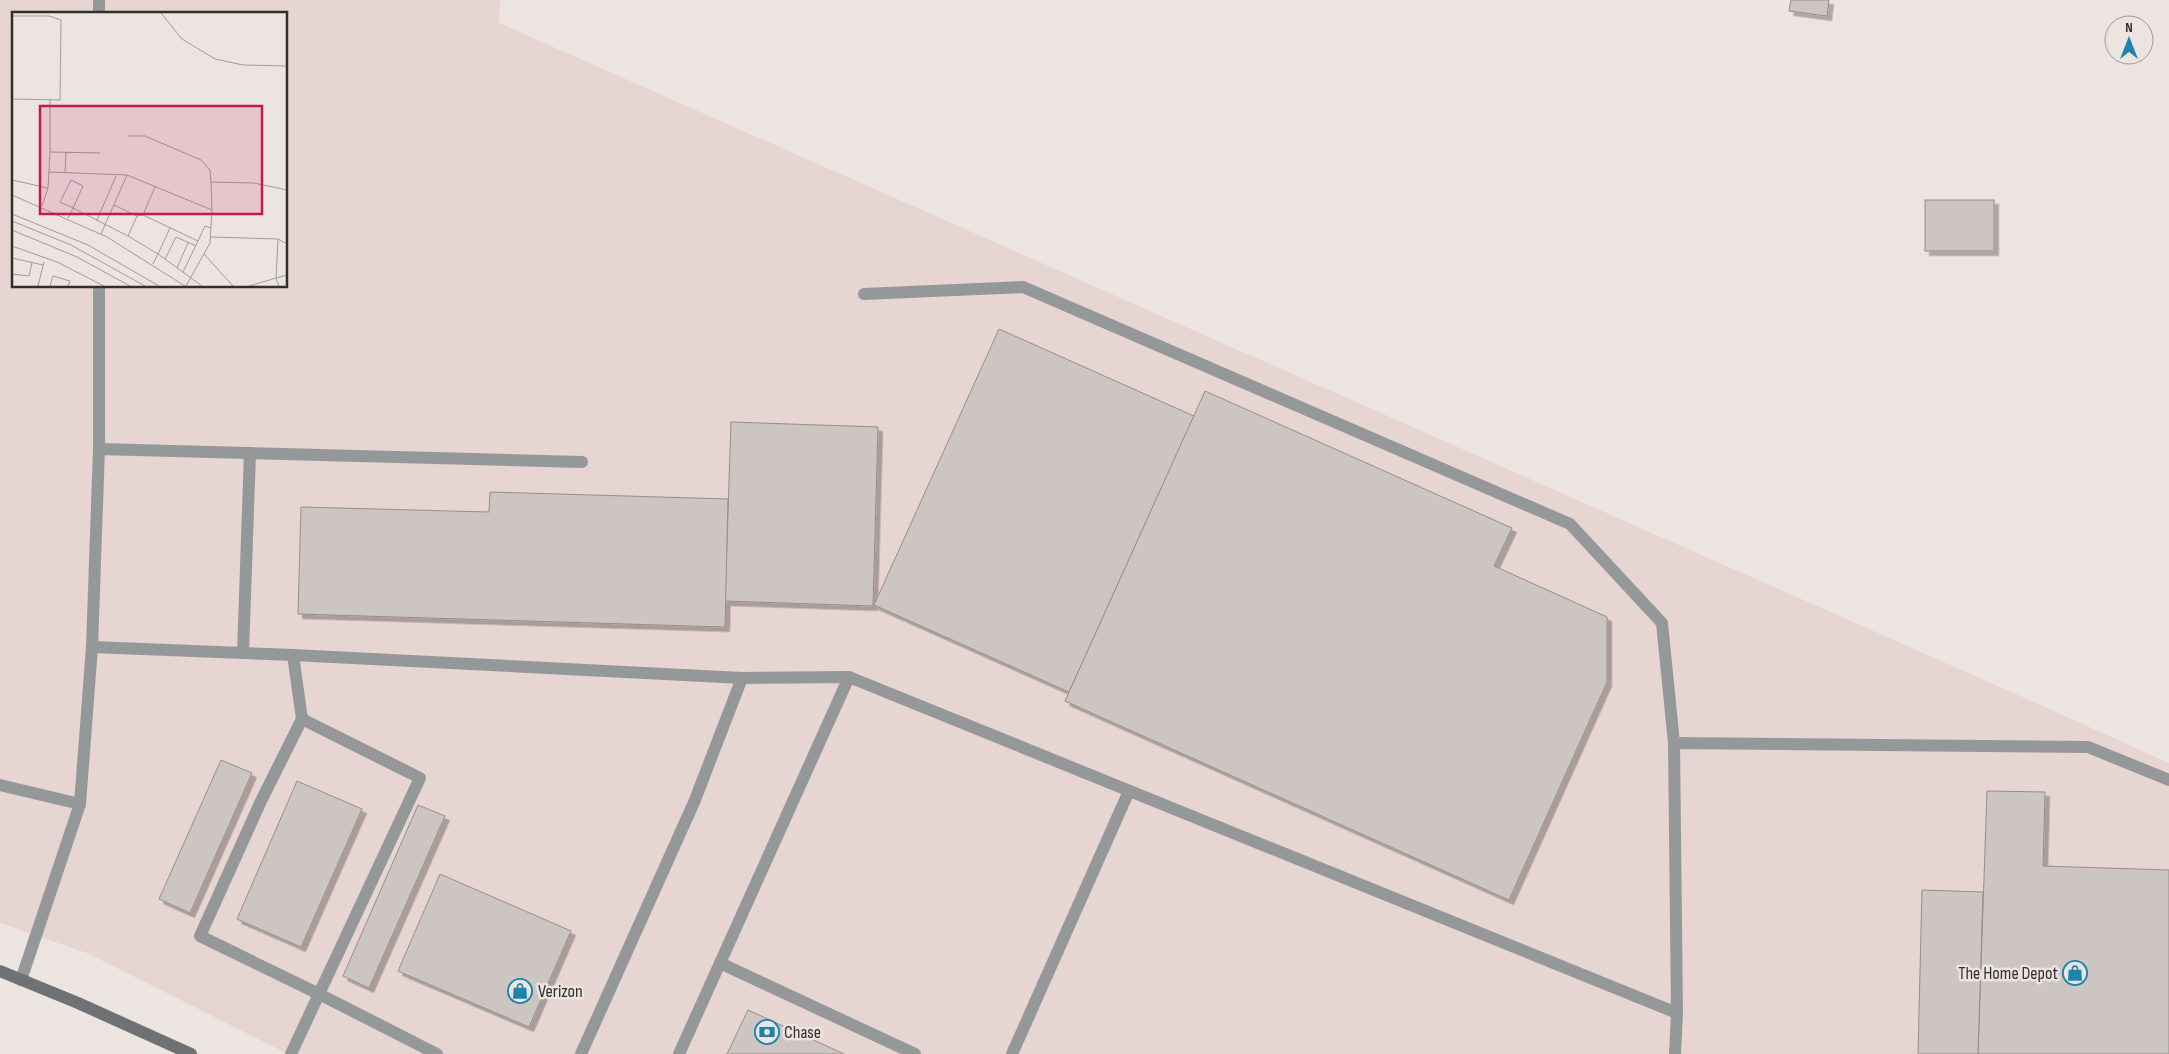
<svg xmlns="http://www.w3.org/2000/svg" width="2169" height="1054" font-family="'Sofia Sans Condensed',sans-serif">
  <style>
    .built { fill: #e6d5d1; fill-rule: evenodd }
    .building { fill: #ccc5c2; stroke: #958e8c; filter: url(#shadow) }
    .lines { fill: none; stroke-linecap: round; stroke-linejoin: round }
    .service { stroke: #959899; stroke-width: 12 }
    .secondary { stroke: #6e7275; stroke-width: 12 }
    .labels { text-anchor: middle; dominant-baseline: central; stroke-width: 5; stroke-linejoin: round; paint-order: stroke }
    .poi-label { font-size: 18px; fill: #312e2d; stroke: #ece4e1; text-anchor: start }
    .inset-road { fill: none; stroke: #a19b99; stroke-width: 1 }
    .view { fill: #c2185b; fill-opacity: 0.15; stroke: #c2185b; stroke-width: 2.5 }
    .inset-edge { fill: none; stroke: #312e2d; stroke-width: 2.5 }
  </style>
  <defs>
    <filter id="shadow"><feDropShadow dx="4.5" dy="4.5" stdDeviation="0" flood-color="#0004"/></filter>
  </defs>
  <rect width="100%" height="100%" fill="#ece4e1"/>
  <path class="built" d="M0,0h500l-1,23 1528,676 142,64v291h-1881l-201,-101 -87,-30zM14,14h272v272h-272z"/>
  <g class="building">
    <polygon points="1791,0 1829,0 1827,16 1789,11"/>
    <rect x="1925" y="200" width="69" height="51"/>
    <polygon points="999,329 1194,416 1069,692 874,605"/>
    <polygon points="1205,391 1512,528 1494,566 1607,617 1607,682 1509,900 1065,701"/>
    <polygon points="731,422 878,427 873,606 725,601"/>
    <polygon points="490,492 728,499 725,627 298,614 301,507 489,512"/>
    <polygon points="221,760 252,773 190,913 159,899"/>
    <polygon points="297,781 362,809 301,947 237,919"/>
    <polygon points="1987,791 2045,792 2043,866 2169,870 2169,1054 1978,1054"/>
    <polygon points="418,805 445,816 369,988 343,976"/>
    <polygon points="440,874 571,931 529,1027 398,971"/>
    <polygon points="1922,890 1983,892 1978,1054 1918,1054"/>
    <polygon points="748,1010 844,1054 727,1054"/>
  </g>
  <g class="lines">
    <g class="service">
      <polyline points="99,0 99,14"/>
      <polyline points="99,286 99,449"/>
      <polyline points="864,294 1023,287 1570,524 1662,623 1674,743"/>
      <polyline points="92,647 99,449 582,462"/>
      <polyline points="243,653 250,453"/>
      <polyline points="293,655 302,719"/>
      <polygon points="302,719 420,778 319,994 200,936 261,801"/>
      <polyline points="0,785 80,804 21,980"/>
      <polyline points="80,804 92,647 293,655 742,678 849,677 1677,1013 1675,1054"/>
      <polyline points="720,963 915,1054"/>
      <polyline points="1677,1013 1674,743 2088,747 2169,780"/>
      <polyline points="291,1054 319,994 437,1054"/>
      <polyline points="581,1054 695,800 742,678"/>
      <polyline points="679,1054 849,677"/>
      <polyline points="1012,1054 1129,791"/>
    </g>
    <polyline class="secondary" points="0,971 78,1003 191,1054"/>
  </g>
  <defs>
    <symbol id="shop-ring" viewBox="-11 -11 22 22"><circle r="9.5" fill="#ece4e1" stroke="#1d84ad" stroke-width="1.5"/><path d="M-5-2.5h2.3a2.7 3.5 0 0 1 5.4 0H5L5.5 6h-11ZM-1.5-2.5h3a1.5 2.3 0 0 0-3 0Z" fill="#1d84ad"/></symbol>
    <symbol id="bank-ring" viewBox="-11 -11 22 22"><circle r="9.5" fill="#ece4e1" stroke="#1d84ad" stroke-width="1.5"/><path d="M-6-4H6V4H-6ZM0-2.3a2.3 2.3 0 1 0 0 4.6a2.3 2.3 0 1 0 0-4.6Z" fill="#1d84ad"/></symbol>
  </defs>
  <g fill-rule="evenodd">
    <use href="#shop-ring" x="2061" y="959" width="28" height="28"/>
    <use href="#shop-ring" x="506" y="977" width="28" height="28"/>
    <use href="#bank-ring" x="753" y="1018" width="28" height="28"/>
  </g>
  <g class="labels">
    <g class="poi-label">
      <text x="2058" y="973" text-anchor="end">The Home Depot</text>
      <text x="538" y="991">Verizon</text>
      <text x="784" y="1032">Chase</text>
    </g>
  </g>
  <g transform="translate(12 12)">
    <rect width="275" height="275" fill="#ece4e1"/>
    <path class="inset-road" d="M149,1l21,26 33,20 28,6 44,1M0,4h37l12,4 -1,80 -48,-1M38,87v53M116,124h17l56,24 9,10 1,12M37,160l1,-20 50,1M53,161l1,-21M0,168l36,8 -6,18M59,168l12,6 -10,22 -13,-6zM36,176l1,-16 78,3 85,35 -2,33 -24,43M0,183l95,42 78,49M102,193l23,11 6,-1 12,-28M200,198l-1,-28 43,1 33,7M0,202l76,31 71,41M131,203l55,26 -15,31M56,206l5,-10 55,28 30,18 -5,10M85,208l19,-44M0,209l59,24 74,41M158,216l-12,26 44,32M0,218l65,27 53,29M89,222l26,-59M116,224l9,-20M199,225l67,2 9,5M266,227l-2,39 11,-3M186,229l7,-15 6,2M0,234l45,16 47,24M192,242l29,32M0,246l31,7M153,247l11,-22 20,9M165,256l11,-25M0,262l17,2 3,-13M26,274l6,-24M38,274l3,-10 17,5 -2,5M237,274l27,-8 3,8"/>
    <path class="view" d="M28,94h222v108h-222z"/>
    <rect width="275" height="275" class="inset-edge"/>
  </g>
  <g transform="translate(2129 40)"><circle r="24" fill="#ece4e1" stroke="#a19b99"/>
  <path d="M0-4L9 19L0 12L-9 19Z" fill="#1d84ad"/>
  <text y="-8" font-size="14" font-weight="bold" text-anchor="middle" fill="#312e2d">N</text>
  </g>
</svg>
